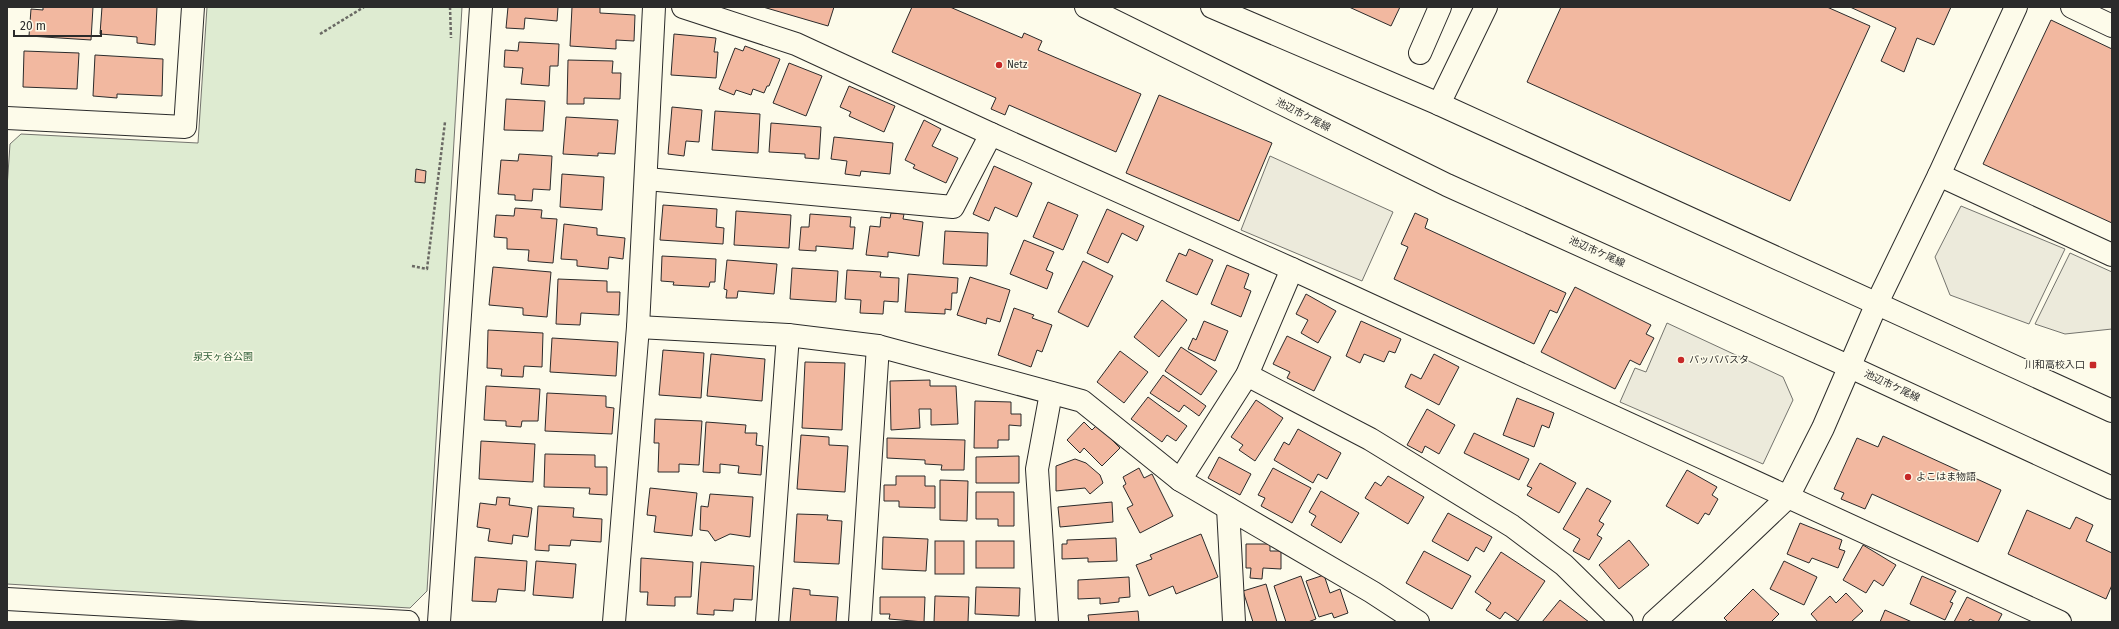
<svg xmlns="http://www.w3.org/2000/svg" width="2119" height="629" font-family="'Fira Sans','Noto Sans JP',sans-serif">
  <style>
    .green { fill: #deebd1; stroke: #74746e }
    .parking { fill: #eceadb; stroke: #74746e }
    .building { fill: #f2b8a0; stroke: #2b2b2b }
    .lines { fill: none; stroke-linecap: round; stroke-linejoin: round }
    .minor-casing { stroke: #2b2b2b; stroke-width: 24 }
    .path { stroke: #6a6964; stroke-width: 2.5; stroke-dasharray: 3 2; stroke-linecap: butt }
    .minor { stroke: #fdfbea; stroke-width: 22 }
    .poi-dot { fill: #c62828; stroke: #fdfbea; stroke-width: 1.5 }
    .labels { text-anchor: middle; dominant-baseline: central; stroke-width: 3; stroke-linejoin: round; paint-order: stroke }
    .poi-label { font-size: 10px; fill: #2b2b2b; stroke: #fdfbea; text-anchor: start }
    .street-label { font-size: 10px; fill: #2b2b2b; stroke: #fdfbea }
    .park-label { font-size: 10px; fill: #34623c; stroke: #fdfbea }
  </style>
  <rect width="100%" height="100%" fill="#fdfbea"/>
  <polygon class="green" points="207,7 462,7 427,591 410,608 7,584 7,188 10,144 21,134 198,143"/>
  <g class="parking">
    <polygon points="1270,156 1393,212 1362,281 1241,230"/>
    <polygon points="1961,206 2065,249 2029,324 1950,295 1935,257"/>
    <polygon points="2070,253 2112,272 2112,329 2065,334 2035,324"/>
    <polygon points="1667,323 1783,377 1793,400 1763,464 1620,402 1635,368 1646,372"/>
  </g>
  <g class="building">
    <polygon points="43,7 93,7 91,40 29,36 31,9 43,10"/>
    <polygon points="102,7 157,7 155,45 137,43 137,37 100,34"/>
    <polygon points="508,7 558,7 557,21 525,18 524,29 506,28"/>
    <polygon points="572,7 600,7 600,13 635,15 634,41 616,40 616,49 570,46"/>
    <polygon points="763,7 834,7 828,26"/>
    <polygon points="912,7 950,7 1022,38 1024,33 1042,41 1038,50 1141,94 1116,152 1009,105 1005,115 991,109 996,98 892,52"/>
    <polygon points="1349,7 1400,7 1391,26"/>
    <polygon points="1561,7 1827,7 1870,26 1790,201 1527,82"/>
    <polygon points="1850,7 1951,7 1934,45 1917,38 1904,72 1881,61 1896,28"/>
    <polygon points="2051,20 2112,49 2112,223 1983,164"/>
    <polygon points="674,34 716,38 714,52 718,52 716,78 671,75"/>
    <polygon points="519,42 559,44 558,66 550,66 549,86 521,84 523,68 504,67 505,50 518,51"/>
    <polygon points="745,46 780,59 769,86 767,86 764,93 753,89 751,95 736,90 734,95 719,89 735,48 743,51"/>
    <polygon points="24,51 79,53 77,89 23,87"/>
    <polygon points="95,55 163,59 162,96 117,94 117,98 93,96"/>
    <polygon points="568,60 613,61 612,73 621,73 620,99 584,98 584,104 567,104"/>
    <polygon points="789,63 822,76 806,116 773,103"/>
    <polygon points="849,86 895,106 884,132 849,116 851,112 840,107"/>
    <polygon points="1159,95 1272,143 1239,221 1126,173"/>
    <polygon points="506,99 545,101 543,131 504,130"/>
    <polygon points="672,107 702,110 699,142 686,141 684,156 668,154"/>
    <polygon points="715,111 760,114 758,153 712,150"/>
    <polygon points="566,117 618,120 615,154 598,153 598,156 563,154"/>
    <polygon points="924,120 941,129 932,146 958,158 946,183 913,168 915,165 905,160"/>
    <polygon points="771,123 821,127 819,159 805,158 805,154 769,152"/>
    <polygon points="834,137 893,143 890,174 861,171 860,176 845,174 847,161 831,159"/>
    <polygon points="519,154 552,156 550,190 533,189 532,201 515,200 515,195 498,194 501,160 518,161"/>
    <polygon points="994,166 1032,183 1017,217 995,207 989,221 973,214"/>
    <polygon points="416,169 426,171 425,183 415,182"/>
    <polygon points="562,174 604,177 602,210 560,207"/>
    <polygon points="1048,202 1078,215 1063,250 1033,237"/>
    <polygon points="663,205 717,209 716,227 724,228 723,244 660,240"/>
    <polygon points="515,208 542,210 541,218 557,219 553,263 528,261 529,250 507,249 507,238 494,237 496,215 514,216"/>
    <polygon points="1107,209 1144,226 1137,241 1122,233 1108,263 1087,253"/>
    <polygon points="736,211 791,215 789,248 734,245"/>
    <polygon points="891,213 904,214 903,219 923,222 919,256 888,252 888,257 866,255 870,226 880,227 881,217 890,218"/>
    <polygon points="1415,213 1428,219 1425,228 1566,293 1557,313 1550,310 1534,344 1394,279 1408,247 1401,244"/>
    <polygon points="810,214 851,217 850,227 855,227 853,249 816,246 816,251 799,250 801,227 809,227"/>
    <polygon points="564,224 597,228 597,235 625,238 623,259 609,257 608,269 577,266 577,260 561,259"/>
    <polygon points="945,231 988,233 987,266 943,264"/>
    <polygon points="1024,240 1054,252 1046,270 1053,273 1047,289 1010,274"/>
    <polygon points="1189,249 1213,260 1197,295 1166,281 1179,253 1186,256"/>
    <polygon points="662,256 716,259 715,282 710,282 709,287 673,285 674,282 661,281"/>
    <polygon points="727,260 777,264 774,294 738,291 737,298 726,298 727,290 724,289"/>
    <polygon points="1083,261 1113,276 1088,327 1058,312"/>
    <polygon points="1227,265 1249,274 1244,288 1251,291 1241,317 1211,304"/>
    <polygon points="493,267 551,272 547,317 523,315 523,308 489,305"/>
    <polygon points="792,268 838,271 836,302 790,299"/>
    <polygon points="847,270 881,272 880,277 899,278 898,302 884,301 883,314 860,313 861,300 845,299"/>
    <polygon points="908,274 958,278 957,293 952,293 951,310 945,309 945,314 905,312"/>
    <polygon points="970,277 1010,290 1000,322 987,318 986,324 957,315"/>
    <polygon points="558,279 607,281 607,292 620,292 619,315 581,313 580,325 556,324"/>
    <polygon points="1575,287 1651,325 1646,334 1654,338 1640,365 1630,360 1615,389 1541,352"/>
    <polygon points="1306,294 1336,311 1318,343 1301,333 1308,320 1296,314"/>
    <polygon points="1162,300 1187,320 1159,357 1134,337"/>
    <polygon points="1014,308 1034,315 1032,318 1052,325 1042,352 1037,350 1031,367 998,355"/>
    <polygon points="1204,321 1228,331 1215,361 1188,349 1193,338 1196,340"/>
    <polygon points="1361,321 1401,339 1395,353 1389,351 1384,362 1364,354 1360,363 1346,356"/>
    <polygon points="488,330 543,333 542,367 524,366 523,377 501,376 502,369 487,368"/>
    <polygon points="1287,336 1331,357 1314,391 1287,378 1290,372 1273,364"/>
    <polygon points="552,338 618,342 616,376 550,372"/>
    <polygon points="1181,347 1217,371 1201,395 1165,371"/>
    <polygon points="663,350 704,353 701,398 659,395"/>
    <polygon points="1120,351 1148,372 1124,403 1097,382"/>
    <polygon points="711,354 765,359 762,401 707,396"/>
    <polygon points="1434,354 1459,367 1439,405 1405,387 1411,374 1421,379"/>
    <polygon points="805,362 845,363 842,430 802,428"/>
    <polygon points="1163,375 1206,406 1199,416 1184,405 1179,412 1150,393"/>
    <polygon points="930,380 930,386 956,386 958,424 931,425 931,409 919,409 920,428 891,430 890,381"/>
    <polygon points="486,386 540,389 538,421 522,421 521,427 506,426 506,421 484,420"/>
    <polygon points="547,393 606,396 606,407 614,408 612,434 545,431"/>
    <polygon points="1148,397 1187,426 1176,441 1167,435 1162,442 1131,419"/>
    <polygon points="1517,398 1554,413 1549,428 1542,425 1534,447 1503,435"/>
    <polygon points="1256,400 1283,418 1255,461 1239,450 1243,445 1231,437"/>
    <polygon points="975,401 1011,402 1011,414 1021,414 1021,426 1009,425 1009,440 998,440 998,448 974,448"/>
    <polygon points="1427,409 1455,425 1439,454 1425,446 1422,453 1407,445"/>
    <polygon points="655,419 702,421 699,465 679,464 679,472 658,472 659,443 654,443"/>
    <polygon points="706,422 746,425 745,433 757,433 756,445 763,446 761,475 738,473 739,466 720,464 720,473 703,472"/>
    <polygon points="1084,422 1092,430 1097,425 1120,448 1102,466 1084,448 1080,453 1067,440"/>
    <polygon points="1298,429 1341,453 1327,479 1318,474 1313,483 1274,460 1284,442 1289,445"/>
    <polygon points="1474,433 1529,459 1519,480 1464,453"/>
    <polygon points="801,435 829,437 829,445 848,446 845,492 797,489"/>
    <polygon points="1883,436 2001,490 1978,542 1872,494 1865,509 1841,499 1844,493 1834,489 1857,438 1878,447"/>
    <polygon points="887,438 965,440 964,470 941,470 942,465 925,464 925,460 887,458"/>
    <polygon points="481,441 535,444 533,482 479,479"/>
    <polygon points="545,454 595,455 595,467 607,467 607,495 589,494 590,488 544,487"/>
    <polygon points="1019,456 1019,483 976,483 976,457"/>
    <polygon points="1219,457 1251,474 1240,495 1208,478"/>
    <polygon points="1075,459 1086,463 1100,475 1103,483 1090,494 1085,488 1056,491 1056,466"/>
    <polygon points="1540,463 1576,483 1559,513 1527,495 1532,488 1527,486"/>
    <polygon points="1139,468 1144,478 1152,474 1173,516 1140,533 1127,508 1133,505 1123,486 1126,484 1123,477"/>
    <polygon points="1273,468 1311,488 1292,523 1261,506 1265,498 1258,495"/>
    <polygon points="1687,470 1717,487 1712,495 1718,499 1709,515 1705,513 1698,524 1666,506"/>
    <polygon points="896,476 925,476 925,486 935,486 935,508 899,507 899,501 884,501 884,485 896,485"/>
    <polygon points="1388,476 1424,497 1408,524 1365,498 1375,482 1381,486"/>
    <polygon points="940,480 968,481 967,521 940,520"/>
    <polygon points="650,488 697,493 692,536 654,532 656,516 647,515"/>
    <polygon points="1587,488 1611,501 1599,521 1604,524 1597,535 1602,538 1589,560 1573,551 1580,539 1563,529"/>
    <polygon points="1321,491 1359,513 1341,543 1311,525 1316,516 1309,512"/>
    <polygon points="976,492 1014,492 1014,526 998,526 998,519 976,519"/>
    <polygon points="710,494 753,497 750,537 730,534 715,541 708,531 700,530 701,506 708,507"/>
    <polygon points="497,497 510,498 509,505 532,508 528,537 513,535 512,544 488,541 490,529 477,527 480,503 496,505"/>
    <polygon points="1112,502 1113,522 1060,527 1058,507"/>
    <polygon points="538,506 574,508 573,517 602,519 601,542 571,540 570,546 549,545 549,551 535,550"/>
    <polygon points="2027,510 2070,529 2076,517 2093,525 2086,541 2112,553 2112,585 2106,599 2008,554"/>
    <polygon points="1448,513 1492,537 1484,552 1476,547 1468,561 1432,541"/>
    <polygon points="797,514 828,515 827,520 842,521 839,564 794,562"/>
    <polygon points="1800,523 1842,540 1839,549 1845,551 1838,568 1812,558 1809,563 1787,554"/>
    <polygon points="1201,534 1218,577 1176,594 1173,586 1149,596 1136,565 1152,559 1150,555"/>
    <polygon points="883,537 928,539 926,571 882,569"/>
    <polygon points="1116,538 1117,561 1088,562 1088,558 1062,559 1062,544 1067,544 1067,540"/>
    <polygon points="1629,540 1649,565 1619,589 1599,565"/>
    <rect x="935" y="541" width="29" height="33"/>
    <rect x="976" y="541" width="38" height="27"/>
    <polygon points="1246,544 1270,544 1270,551 1281,551 1281,569 1263,568 1262,579 1250,578 1251,568 1246,568"/>
    <polygon points="1863,545 1896,565 1883,586 1874,580 1866,593 1843,580"/>
    <polygon points="1424,551 1471,576 1452,609 1406,583"/>
    <polygon points="1501,552 1545,581 1518,621 1505,612 1500,619 1486,610 1491,603 1475,592"/>
    <polygon points="475,557 527,561 525,591 498,589 496,602 472,601"/>
    <polygon points="641,558 693,562 691,597 675,597 675,606 647,605 648,592 640,592"/>
    <polygon points="536,561 576,564 573,598 533,595"/>
    <polygon points="1784,561 1817,577 1804,605 1770,589"/>
    <polygon points="701,562 754,566 752,600 734,599 733,611 714,610 714,615 697,614"/>
    <polygon points="1324,575 1330,593 1340,589 1348,613 1334,618 1332,613 1319,617 1306,581"/>
    <polygon points="1301,576 1316,619 1308,622 1286,622 1274,586"/>
    <polygon points="1922,576 1956,591 1950,602 1953,603 1945,620 1910,604"/>
    <polygon points="1129,577 1130,597 1119,598 1119,602 1100,604 1100,598 1078,599 1078,580"/>
    <polygon points="1266,584 1277,622 1253,622 1243,591"/>
    <polygon points="976,587 1020,588 1019,616 975,614"/>
    <polygon points="793,588 810,590 810,595 838,597 836,622 790,622"/>
    <polygon points="1753,589 1779,614 1771,622 1728,622 1724,618"/>
    <polygon points="1846,593 1863,611 1851,622 1818,622 1811,614 1830,596 1836,603"/>
    <polygon points="935,596 969,597 968,622 934,622"/>
    <polygon points="880,597 925,597 924,622 889,619 890,614 880,614"/>
    <polygon points="1967,597 2002,614 1998,622 1976,622 1970,619 1968,622 1954,622"/>
    <polygon points="1560,600 1589,622 1542,622"/>
    <polygon points="1885,610 1912,622 1880,622"/>
    <polygon points="1138,611 1139,622 1089,622 1088,615"/>
  </g>
  <g class="lines">
    <defs>
      <g id="minor">
        <polyline points="683,7 796,44 991,134 1292,269 2060,622"/>
        <polyline points="1086,7 1447,185 1848,366 2112,488"/>
        <polyline points="1212,7 1439,104 2112,411"/>
        <polyline points="2072,7 2112,26"/>
        <polyline points="1420,53 1440,7"/>
        <polyline points="1439,104 1486,7"/>
        <polyline points="7,118 185,127 193,7"/>
        <polyline points="1939,175 2112,255"/>
        <polyline points="647,179 953,207 991,134"/>
        <polyline points="638,327 788,335 878,346 1082,401 1180,480 1372,592 1418,622"/>
        <polyline points="1247,375 1370,439 1512,526 1564,565 1622,622"/>
        <polyline points="1180,480 1247,375 1292,269"/>
        <polyline points="1228,508 1234,622"/>
        <polyline points="7,599 408,622"/>
        <polyline points="439,622 481,7"/>
        <polyline points="614,622 638,327 654,7"/>
        <polyline points="767,622 788,335"/>
        <polyline points="860,622 878,346"/>
        <polyline points="1047,622 1037,469 1051,393"/>
        <polyline points="1654,622 1708,573 1788,497 1823,428 1877,303 1939,175 2016,7"/>
      </g>
    </defs>
    <use href="#minor" class="minor-casing"/>
    <g class="path">
      <polyline points="450,7 451,38"/>
      <polyline points="320,34 364,7"/>
      <polyline points="412,266 427,269 445,122"/>
    </g>
    <use href="#minor" class="minor"/>
  </g>
  <g class="poi-dot">
    <circle cx="999" cy="65" r="4"/>
    <circle cx="1681" cy="360" r="4"/>
    <rect x="2089" y="361" width="8" height="8" rx="2"/>
    <circle cx="1908" cy="477" r="4"/>
  </g>
  <g class="labels">
    <g class="poi-label">
      <text x="1007" y="65">Netz</text>
      <text x="1689" y="360">パッパパスタ</text>
      <text x="2085" y="365" text-anchor="end">川和高校入口</text>
      <text x="1916" y="477">よこはま物語</text>
    </g>
    <g class="street-label">
      <text transform="translate(1303 115) rotate(27)">池辺市ケ尾線</text>
      <text transform="translate(1597 252) rotate(24)">池辺市ケ尾線</text>
      <text transform="translate(1892 386) rotate(25)">池辺市ケ尾線</text>
    </g>
    <g class="park-label">
      <text x="223" y="357">泉天ヶ谷公園</text>
    </g>
  </g>
  <rect width="2119" height="629" fill="none" stroke="#2b2b2b" stroke-width="16"/>
  <path d="M14 30v6h87v-6" fill="none" stroke="#2b2b2b" stroke-width="2"/>
  <text x="20" y="30" font-size="12" fill="#2b2b2b" stroke="#fdfbea" stroke-width="3" paint-order="stroke">20 m</text>
</svg>
